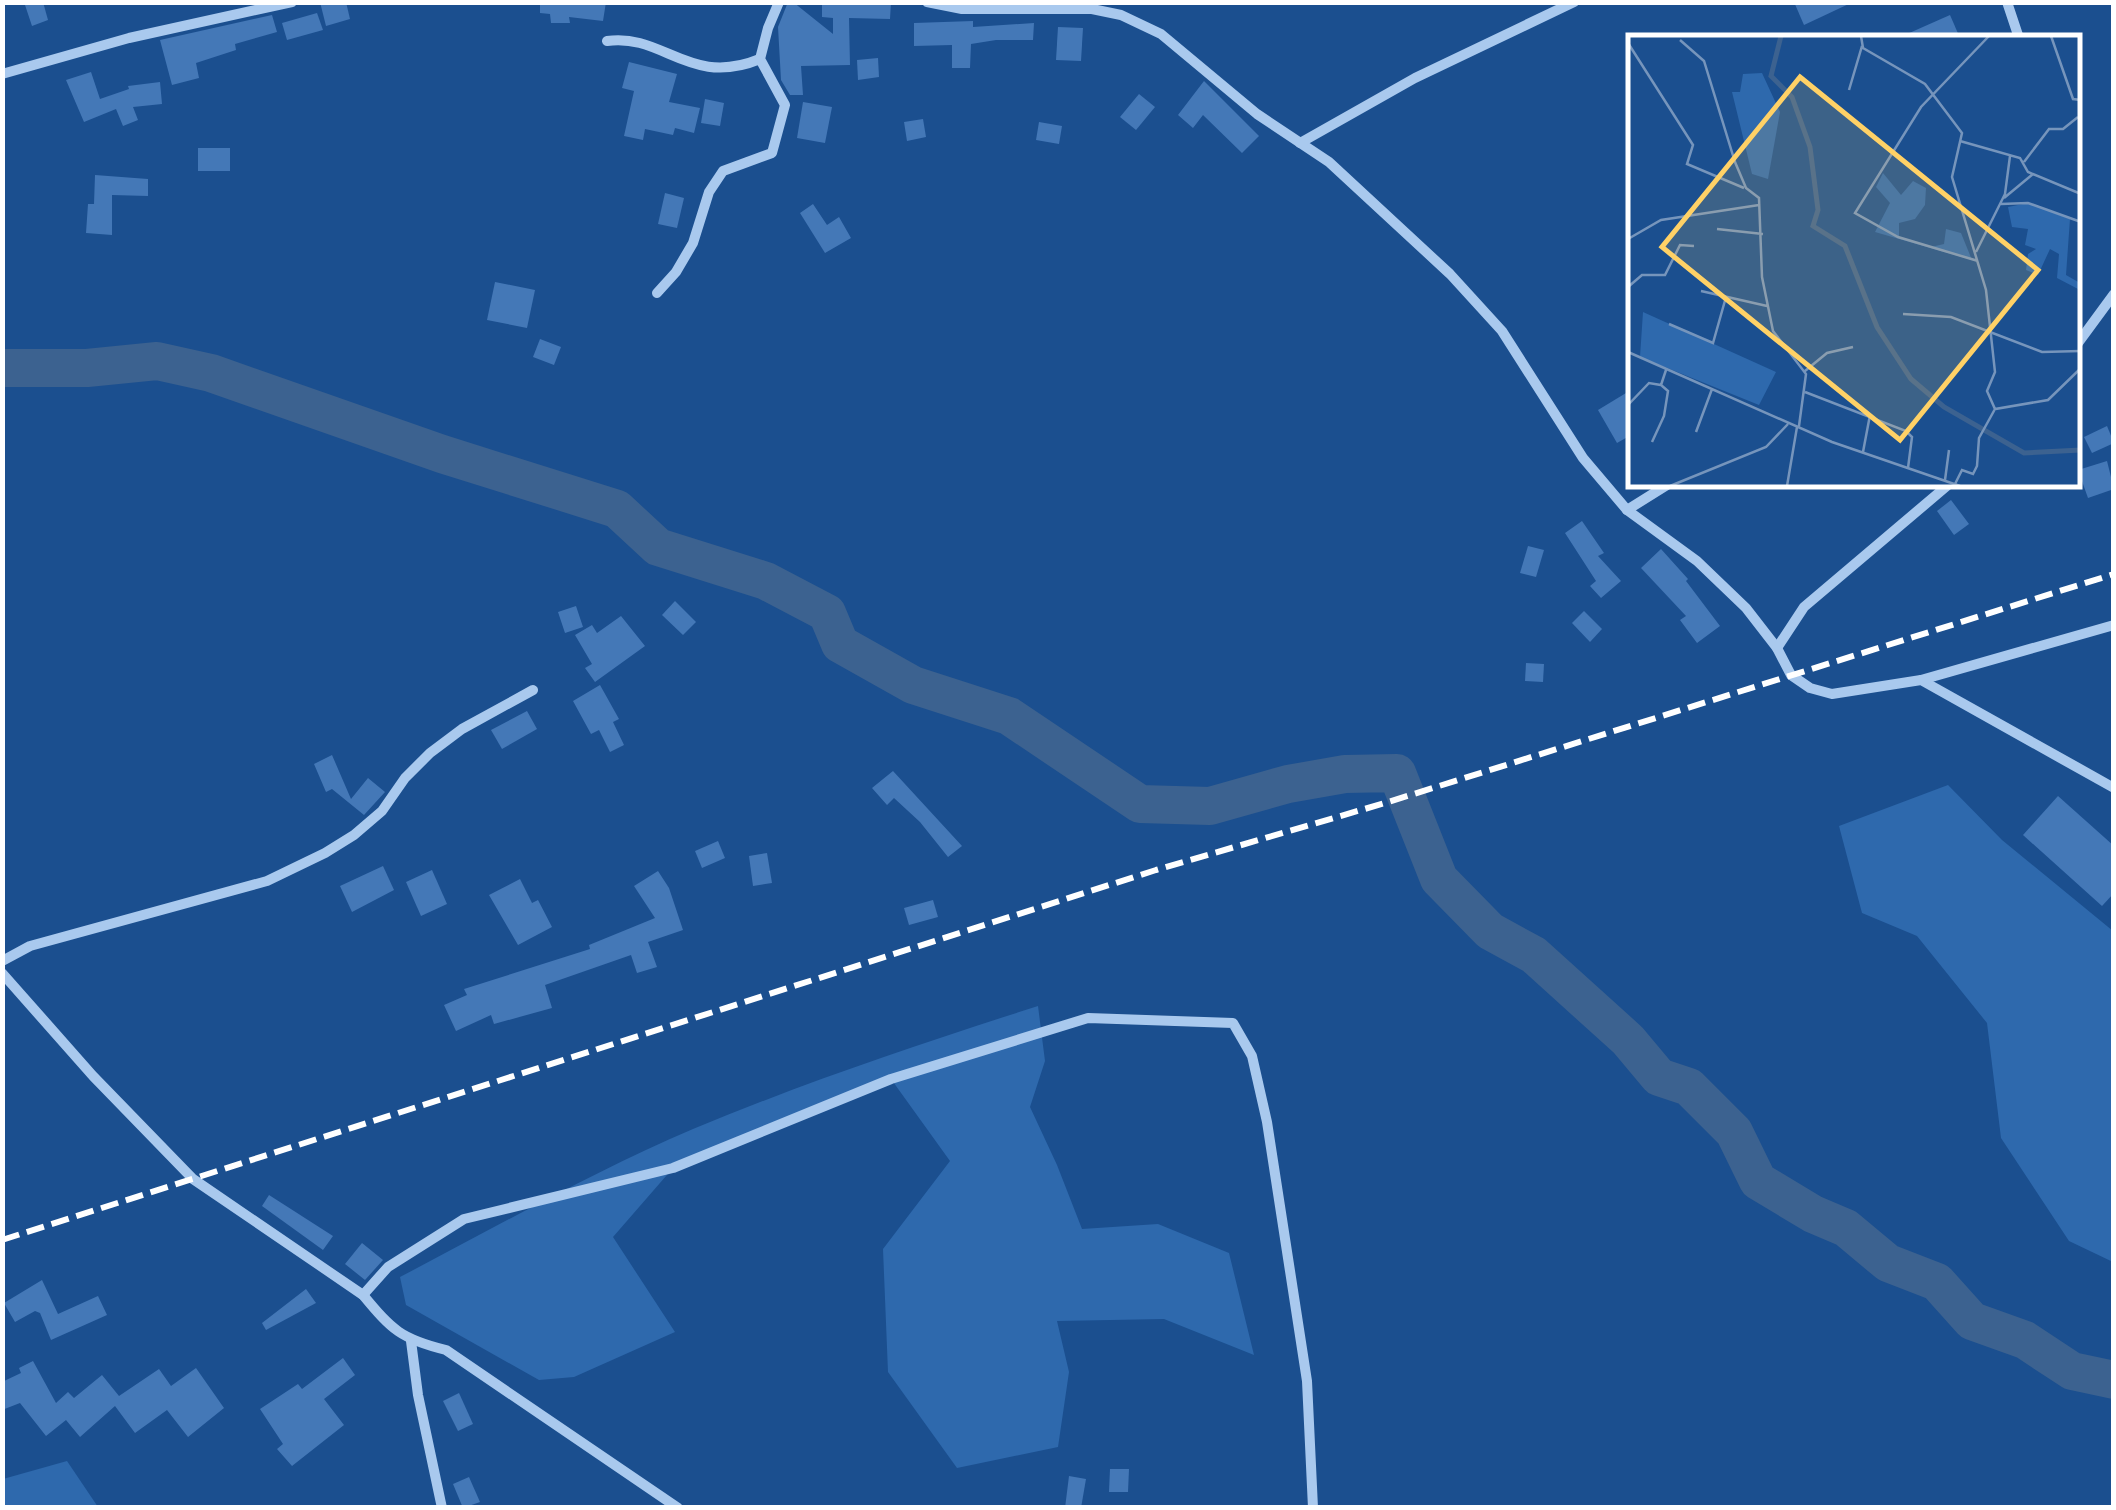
<svg xmlns="http://www.w3.org/2000/svg" width="2116" height="1510" font-family="Karla,sans-serif">
  <style>
    .green { fill: #2e69ad }
    .lines { fill: none; stroke-linecap: round; stroke-linejoin: round }
    .river { stroke: #3c6290; stroke-width: 38 }
    .building { fill: #4478b7 }
    .minor { stroke: #a9c9ee; stroke-width: 10 }
    .rail { stroke: #fff; stroke-width: 6; stroke-dasharray: 18 8; stroke-linecap: butt }
    .inset-river { fill: none; stroke: #3c6290; stroke-width: 5 }
    .inset-road { fill: none; stroke: #7695bc; stroke-width: 2.5 }
    .view { fill: #ffd166; fill-opacity: 0.15; stroke: #ffd166; stroke-width: 5 }
    .inset-edge { fill: none; stroke: #fff; stroke-width: 5 }
  </style>
  <rect width="100%" height="100%" fill="#1b4f8f"/>
  <g class="green">
    <polygon points="1948,785 2002,840 2113,931 2113,1262 2069,1241 2001,1138 1987,1023 1917,936 1862,913 1839,826"/>
    <path d="M1038,1006l7,55 -15,46 27,58 25,64 76,-5 71,29 25,102 -90,-36 -107,2 12,51 -11,75 -101,21 -69,-96 -5,-123 67,-88 -59,-82 -218,89 -60,69 62,95 -101,45 -35,3 -133,-75 -6,-28c96,-50 192,-105 293,-148 113,-47 229,-86 345,-123z"/>
    <polygon points="67,1461 98,1507 3,1507 3,1479"/>
  </g>
  <g class="lines">
    <polyline class="river" points="2,368 87,368 157,361 211,373 442,454 617,509 658,547 766,581 827,613 840,644 913,685 1009,716 1140,804 1210,806 1288,784 1345,774 1397,773 1439,879 1490,931 1534,955 1628,1040 1659,1077 1689,1087 1734,1132 1758,1181 1813,1214 1846,1228 1888,1263 1937,1282 1972,1321 2025,1340 2072,1371 2114,1380"/>
  </g>
  <g class="building">
    <polygon points="24,2 43,2 48,20 32,26"/>
    <polygon points="320,2 346,2 350,19 326,26"/>
    <polygon points="540,2 606,2 603,21 569,17 570,23 551,23 550,14 540,13"/>
    <polygon points="788,2 793,2 833,34 833,18 822,17 822,2 891,2 890,19 849,18 850,65 801,66 803,95 790,95 781,80 778,27"/>
    <polygon points="1794,2 1853,2 1804,25"/>
    <polygon points="317,13 323,30 287,40 282,23"/>
    <polygon points="272,15 277,32 235,44 236,50 196,63 199,78 172,85 160,40"/>
    <polygon points="1950,15 1960,38 1898,38"/>
    <polygon points="973,21 973,27 1034,23 1033,40 996,40 971,44 970,68 952,68 952,45 914,46 914,23"/>
    <polygon points="1058,27 1083,28 1081,61 1056,60"/>
    <polygon points="878,58 879,77 858,80 857,60"/>
    <polygon points="629,62 677,74 669,102 700,108 694,133 675,128 673,135 645,129 643,140 624,136 634,91 622,88"/>
    <polygon points="91,72 100,99 129,89 128,86 160,82 162,104 133,107 138,120 123,126 116,109 84,122 66,80"/>
    <polygon points="1204,81 1259,136 1242,153 1203,115 1193,128 1178,115"/>
    <polygon points="1139,94 1155,107 1136,130 1120,117"/>
    <polygon points="705,99 724,103 720,126 701,123"/>
    <polygon points="803,102 832,107 825,143 797,138"/>
    <polygon points="923,119 926,137 907,141 904,122"/>
    <polygon points="1039,122 1062,126 1059,144 1036,140"/>
    <rect x="198" y="148" width="32" height="23"/>
    <polygon points="95,175 148,179 148,196 112,195 112,235 86,233 88,204 94,204"/>
    <polygon points="665,193 684,198 677,228 658,224"/>
    <polygon points="813,204 827,225 839,217 851,238 825,253 800,213"/>
    <polygon points="495,282 535,290 527,328 487,320"/>
    <polygon points="540,339 561,347 554,365 533,357"/>
    <polygon points="1631,390 1631,435 1617,443 1598,410"/>
    <polygon points="2107,426 2114,443 2092,453 2084,437"/>
    <polygon points="2107,461 2114,489 2088,498 2078,470"/>
    <polygon points="1951,500 1969,524 1954,535 1937,511"/>
    <polygon points="1582,521 1604,553 1598,556 1621,581 1601,598 1590,586 1596,581 1565,533"/>
    <polygon points="1528,546 1544,550 1536,577 1520,573"/>
    <polygon points="1661,549 1688,579 1686,581 1720,626 1697,643 1680,620 1686,616 1641,568"/>
    <polygon points="675,601 696,622 683,635 662,615"/>
    <polygon points="576,606 583,627 565,633 558,612"/>
    <polygon points="1584,611 1602,629 1590,642 1572,623"/>
    <polygon points="621,616 645,646 595,682 585,668 592,664 575,635 592,625 597,633"/>
    <polygon points="1526,663 1544,664 1543,682 1525,681"/>
    <polygon points="600,685 619,719 613,722 624,745 610,752 599,730 591,734 573,701"/>
    <polygon points="527,711 537,729 502,749 491,730"/>
    <polygon points="332,755 351,799 368,778 385,792 364,815 332,789 326,792 314,764"/>
    <polygon points="893,771 962,846 948,857 920,822 894,798 887,805 872,788"/>
    <polygon points="2058,796 2114,846 2114,893 2102,906 2023,835"/>
    <polygon points="718,841 725,858 702,868 695,851"/>
    <polygon points="767,853 772,883 753,886 749,856"/>
    <polygon points="383,866 394,890 352,912 340,886"/>
    <polygon points="432,870 447,904 421,916 406,882"/>
    <polygon points="658,871 669,888 683,930 648,942 657,967 637,973 631,955 545,985 552,1008 494,1024 491,1015 456,1031 444,1005 467,995 464,989 590,949 589,945 655,918 634,886"/>
    <polygon points="520,879 532,903 538,900 552,927 518,945 489,895"/>
    <polygon points="933,900 938,917 909,925 904,908"/>
    <polygon points="269,1195 333,1236 323,1250 262,1206"/>
    <polygon points="362,1243 383,1260 365,1280 345,1264"/>
    <polygon points="42,1280 58,1314 98,1296 107,1315 51,1340 40,1313 35,1311 15,1322 4,1303"/>
    <polygon points="306,1289 316,1303 266,1330 262,1323"/>
    <polygon points="343,1358 355,1375 324,1399 344,1425 292,1466 277,1449 283,1444 260,1409 298,1384 302,1389"/>
    <polygon points="33,1361 56,1403 68,1392 74,1398 102,1375 119,1396 159,1369 171,1386 196,1368 224,1408 188,1437 167,1410 135,1433 115,1406 80,1437 66,1420 46,1436 20,1403 2,1410 2,1382 21,1373 19,1368"/>
    <polygon points="459,1393 473,1424 458,1431 443,1401"/>
    <polygon points="1110,1469 1129,1469 1128,1492 1109,1492"/>
    <polygon points="1069,1476 1086,1479 1081,1508 1065,1508"/>
    <polygon points="469,1477 480,1502 463,1508 453,1484"/>
  </g>
  <g class="lines">
    <g class="minor">
      <polyline points="927,2 962,9 1092,9 1121,15 1161,34 1257,114 1329,162 1450,274 1502,331 1583,458 1627,510 1697,561 1746,608 1777,648 1791,675 1810,688 1832,694 1921,680 2114,788"/>
      <polyline points="2007,2 2019,38"/>
      <path d="M607,41c57,-8 82,47 153,18"/>
      <polyline points="2,74 129,38 292,2"/>
      <polyline points="1300,143 1415,78 1574,2"/>
      <polyline points="657,293 676,272 693,243 709,192 723,171 772,153 785,105 760,59 768,28 779,2"/>
      <polyline points="2078,343 2114,294"/>
      <polyline points="1627,510 1667,485"/>
      <polyline points="1777,648 1804,607 1948,485"/>
      <polyline points="1921,680 2114,625"/>
      <polyline points="2,961 30,946 267,881 325,853 354,835 382,811 405,778 430,753 462,729 533,690"/>
      <path d="M2,973l91,103 100,103 170,116c29,35 38,44 83,55l232,158"/>
      <polyline points="363,1295 388,1267 464,1219 673,1168 891,1079 1088,1018 1233,1023 1252,1056 1267,1122 1307,1381 1313,1508"/>
      <polyline points="411,1341 418,1395 442,1508"/>
    </g>
    <polyline class="rail" points="2,1240 1156,870 1385,803 2114,574"/>
  </g>
  <g transform="translate(1628 35)">
    <rect width="452" height="452" fill="#1b4f8f"/>
    <path d="M134,38l18,39 -12,67 -16,-5 -20,-82h8l3,-18zM255,138l18,22 12,-14 13,7 -1,17 -10,14 -16,4v14l32,10 13,-3 2,-15 15,4 11,27 -97,-28 15,-29 -14,-16zM400,168l42,16 -4,56 14,8 -2,6 -21,-11 2,-24 -9,-5 -12,26 -12,-5 2,-16 8,-5 -11,-4 3,-16 -16,-2 -4,-20zM15,277l133,60 -17,33 -119,-48z" fill="#2e69ad"/>
    <path class="inset-river" d="M153,1l-10,40 21,21 18,50 8,63 -5,16 32,20 32,81 34,52 33,28 80,46 57,-3"/>
    <path class="inset-road" d="M233,1l2,12 62,36 37,49 -10,44 34,113 9,82 -8,19 8,18 53,-9 33,-32M423,1l22,63 8,1M52,5l24,21 31,101 11,26 13,10 3,79 11,54 33,43 -7,52M0,8l65,102 -6,19 57,24M221,55l13,-44M332,106l60,17 8,14 53,22M396,127l25,-33h14l15,-12M376,163l29,-24M373,169l27,-1 53,19M89,194l46,5M0,204l33,-19 98,-15M348,217l29,-58 5,-38M350,226l-80,-24 -43,-24 66,-106 68,-71M0,252l14,-12h23l15,-30 14,1M73,256l66,15M275,279l48,3 91,35 39,-1M41,289l44,19 13,-46M0,317l204,90 128,44M177,336l22,-18 26,-6M177,357l101,39 6,6 -4,31M0,370l21,-22 12,2 5,-15M68,397l16,-43M24,407l12,-26 4,-25 -7,-6M235,417l7,-37M317,445l4,-30M327,449l7,-14 11,4 4,-8 2,-28 16,-29M42,451l96,-39 22,-23M159,451l10,-59"/>
    <path class="view" d="M172,42l238,193 -138,170 -238,-193z"/>
    <rect width="452" height="452" class="inset-edge"/>
  </g>
  <rect width="2116" height="1510" fill="none" stroke="#ffffff" stroke-width="10"/>
</svg>
